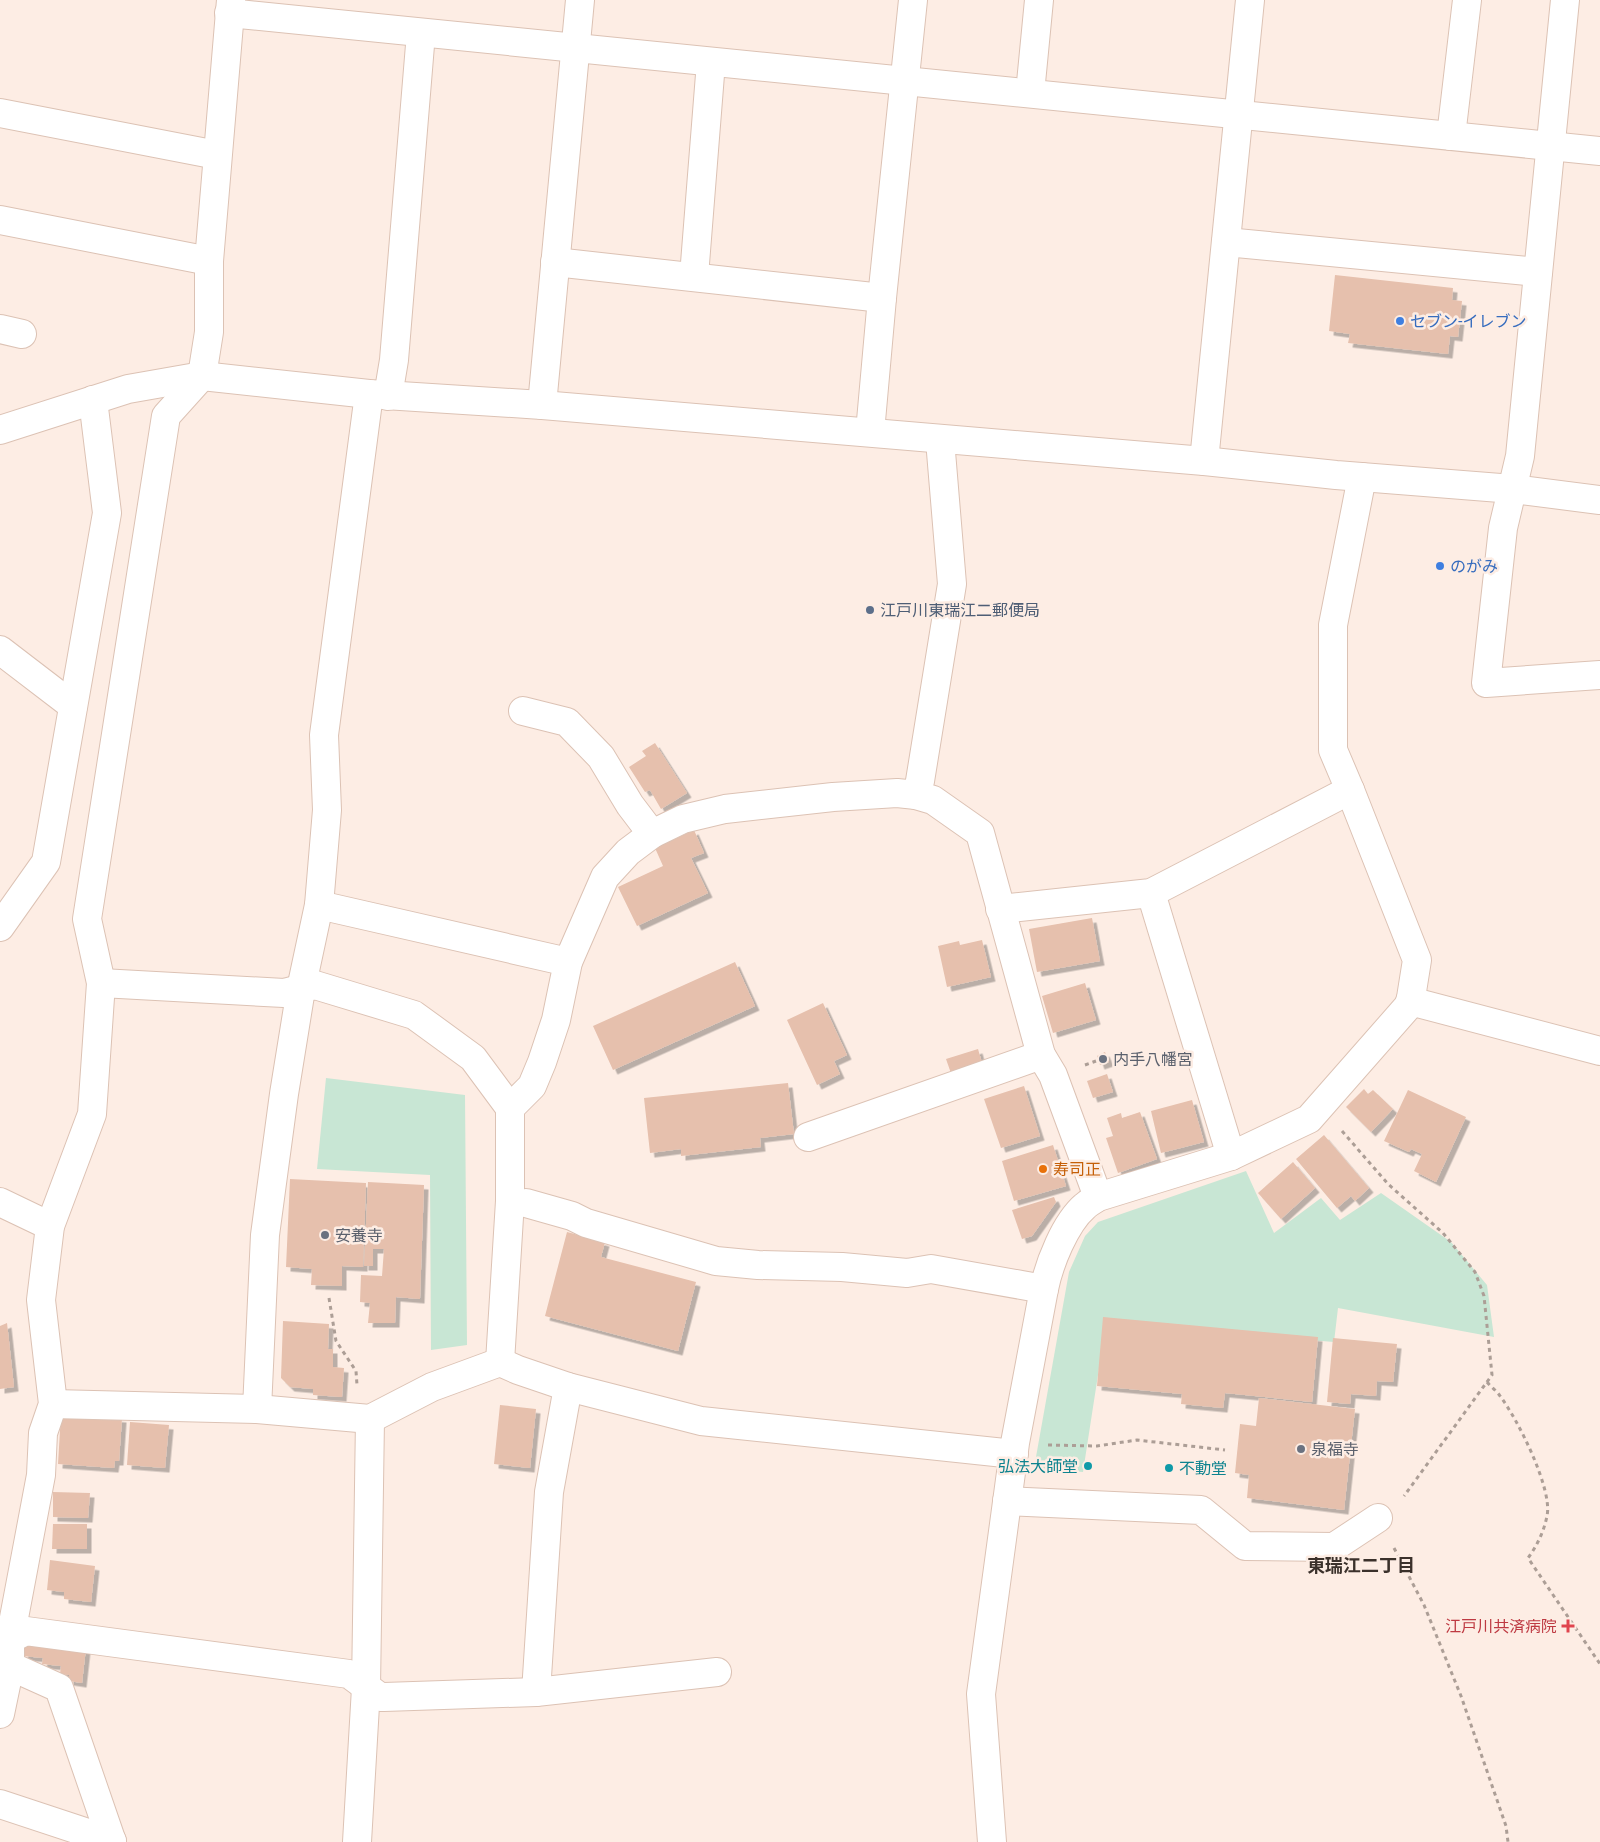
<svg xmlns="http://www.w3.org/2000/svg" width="1600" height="1842" font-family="Ubuntu,'Noto Sans JP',sans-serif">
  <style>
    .green { fill: #c8e6d4 }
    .building { fill: #e6c0ad; filter: url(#shadow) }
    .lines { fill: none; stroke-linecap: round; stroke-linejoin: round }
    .minor-casing { stroke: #dcc2b4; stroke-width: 30 }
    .path { stroke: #ac9e96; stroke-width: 3; stroke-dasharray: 4 4; stroke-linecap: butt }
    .minor { stroke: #fff; stroke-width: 28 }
    .shop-dot { fill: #3f7fe0; stroke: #fdede4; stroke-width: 2 }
    .service-dot { fill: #5c6f8a; stroke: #fdede4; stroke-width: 2 }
    .worship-dot { fill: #6b7280; stroke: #fdede4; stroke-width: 2 }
    .food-dot { fill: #e8710a; stroke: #fdede4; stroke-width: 2 }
    .culture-dot { fill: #0f9aa8; stroke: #fdede4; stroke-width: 2 }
    .health-dot { fill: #e0444e; stroke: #fdede4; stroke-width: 2 }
    .labels { text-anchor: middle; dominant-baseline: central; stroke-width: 5; stroke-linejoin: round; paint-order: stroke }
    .shop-label { font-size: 16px; fill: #366cbe; stroke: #fdede4; text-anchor: start }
    .service-label { font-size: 16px; fill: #4e5e75; stroke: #fdede4; text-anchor: start }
    .worship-label { font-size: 16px; fill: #5b616d; stroke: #fdede4; text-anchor: start }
    .food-label { font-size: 16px; fill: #c56008; stroke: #fdede4; text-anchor: start }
    .culture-label { font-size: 16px; fill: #0d838f; stroke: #fdede4; text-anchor: end }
    .health-label { font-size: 16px; fill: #be3a42; stroke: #fdede4; text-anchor: end }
    .neighbourhood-label { font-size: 18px; font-weight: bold; fill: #3b312b; stroke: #fdede4 }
  </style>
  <defs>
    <filter id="shadow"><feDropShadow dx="4.5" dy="4.5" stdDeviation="0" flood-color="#0004"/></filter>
  </defs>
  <rect width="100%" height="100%" fill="#fdede4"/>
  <g class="green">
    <polygon points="326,1078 465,1095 467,1345 431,1350 430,1175 317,1169"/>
    <polygon points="1246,1171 1274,1233 1321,1198 1340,1220 1381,1193 1451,1242 1487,1285 1494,1337 1338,1308 1334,1342 1106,1323 1083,1472 1034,1468 1069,1272 1085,1236 1098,1222"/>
  </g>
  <g class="building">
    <polygon points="1335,275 1453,288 1452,300 1462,301 1458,337 1450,336 1448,354 1348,343 1350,334 1329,331"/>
    <polygon points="655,743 687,793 661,809 650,790 645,792 629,767 646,756 642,751"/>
    <polygon points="694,830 704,853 691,858 708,893 637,926 618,887 663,866 655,848"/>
    <polygon points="1092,918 1100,961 1037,972 1029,929"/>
    <polygon points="982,940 991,977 947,987 938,946 959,941 960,945"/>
    <polygon points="735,962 755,1006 613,1070 593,1026"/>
    <polygon points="1085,983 1096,1020 1053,1033 1042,996"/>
    <polygon points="823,1003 847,1055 834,1061 840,1074 817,1085 787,1020"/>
    <polygon points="978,1049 984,1070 953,1079 946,1059"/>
    <polygon points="1105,1052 1109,1062 1100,1065 1097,1056"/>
    <polygon points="1107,1074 1113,1092 1093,1098 1087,1081"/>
    <polygon points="788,1083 794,1134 760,1138 761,1147 681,1156 681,1149 650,1153 644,1098"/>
    <polygon points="1024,1086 1040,1136 1001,1148 984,1099"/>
    <polygon points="1364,1089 1368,1094 1373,1090 1393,1109 1371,1132 1346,1107"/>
    <polygon points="1408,1090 1466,1117 1436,1182 1414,1171 1422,1154 1411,1149 1409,1152 1384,1141"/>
    <polygon points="1192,1100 1204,1142 1161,1153 1151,1111"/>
    <polygon points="1140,1112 1157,1159 1118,1173 1106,1138 1113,1136 1107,1118 1121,1113 1122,1118"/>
    <polygon points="1324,1135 1369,1188 1355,1201 1351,1196 1337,1208 1296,1159"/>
    <polygon points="1053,1145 1066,1186 1014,1201 1002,1161"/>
    <polygon points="1293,1162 1315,1188 1281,1219 1258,1193"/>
    <polygon points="290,1179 366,1183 363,1267 342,1266 342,1286 311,1285 312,1269 286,1267"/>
    <polygon points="368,1182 424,1185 420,1299 396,1297 395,1323 368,1323 370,1303 360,1302 361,1275 382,1276 384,1249 373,1249 373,1266 364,1266"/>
    <polygon points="1054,1197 1056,1202 1032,1236 1022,1239 1012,1210"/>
    <polygon points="567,1232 605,1242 601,1257 696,1282 678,1351 545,1316"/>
    <polygon points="1103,1317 1318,1337 1312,1402 1225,1393 1223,1408 1181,1404 1182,1394 1097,1386"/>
    <polygon points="283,1321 329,1324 328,1349 333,1349 333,1367 344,1368 342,1397 313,1395 313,1389 290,1387 281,1378"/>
    <polygon points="7,1323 14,1387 0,1389 0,1326"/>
    <polygon points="1333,1338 1397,1344 1393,1382 1377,1381 1376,1396 1351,1394 1350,1404 1327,1402"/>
    <polygon points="1259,1398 1355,1409 1344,1510 1247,1498 1249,1475 1235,1473 1240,1424 1256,1426"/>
    <polygon points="500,1405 536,1409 530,1468 494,1464"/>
    <polygon points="61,1414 122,1418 119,1461 115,1461 114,1468 58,1464"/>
    <polygon points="130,1422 169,1425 165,1468 127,1465"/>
    <polygon points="53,1492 90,1493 88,1518 53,1517"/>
    <polygon points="53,1524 87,1524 87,1549 52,1549"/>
    <polygon points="50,1560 95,1566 91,1602 64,1599 64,1592 47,1590"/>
    <polygon points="25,1641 86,1648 82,1683 69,1681 69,1675 60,1674 61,1666 42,1664 43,1658 23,1656"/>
  </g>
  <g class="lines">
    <defs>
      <g id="minor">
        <polyline points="1565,0 1520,456 1503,528 1486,683 1600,675"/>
        <polyline points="229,13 1600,151"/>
        <polyline points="1030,93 1039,0"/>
        <polyline points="0,113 217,155"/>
        <polyline points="1451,136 1467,0"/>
        <polyline points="0,220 209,261"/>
        <polyline points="1226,242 1538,272"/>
        <polyline points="555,262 882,298"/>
        <polyline points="694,276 711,62"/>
        <polyline points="0,329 22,334"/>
        <polyline points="388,396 394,360 421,33"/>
        <polyline points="542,405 580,0"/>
        <polyline points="0,430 128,389 202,376 369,394 542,405 1204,461 1336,475 1513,489 1600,500"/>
        <polyline points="870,432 882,298 913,0"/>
        <polyline points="940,440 952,584 920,781 916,795 933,800 980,833 1041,1055 1053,1075 1098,1197"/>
        <polyline points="1204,461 1250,0"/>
        <polyline points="0,650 73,706"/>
        <polyline points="523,711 567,722 601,757 630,805 652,834"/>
        <polyline points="1151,893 1231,1156"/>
        <polyline points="319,905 568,962"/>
        <polyline points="1000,909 1151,893 1350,790"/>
        <polyline points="0,927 46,862 107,513 93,400"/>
        <polyline points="101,983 284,993 315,985 414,1015 473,1058 510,1108 510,1201 500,1362"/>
        <polyline points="1410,1001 1600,1051"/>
        <polyline points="510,1108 532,1086 542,1062 556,1020 568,962 605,877 628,852 652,834 683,819 725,809 833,797 897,793 916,795"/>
        <polyline points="808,1137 1041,1055"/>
        <polyline points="0,1202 50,1226"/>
        <polyline points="526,1203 572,1216 586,1223 716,1261 758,1265 842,1267 907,1273 931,1269 1044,1289"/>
        <polyline points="53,1404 257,1409 370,1419 432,1387 500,1362 518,1370 568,1387 701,1421 1014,1454"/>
        <polyline points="257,1409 265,1235 284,1094 301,989 319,905 327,810 324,735 369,394"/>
        <polyline points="1007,1501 1201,1510 1245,1546 1334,1547 1378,1518"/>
        <polyline points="0,1639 10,1639 26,1631 349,1674 380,1697 384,1697 536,1692 717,1672"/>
        <polyline points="10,1666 59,1688 112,1842"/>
        <polyline points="536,1692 549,1492 568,1387"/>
        <polyline points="0,1714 10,1666 10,1639 41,1475 43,1433 53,1404 41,1300 50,1226 92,1114 101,983 87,919 166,416 202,376 209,332 209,261 231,0"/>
        <polyline points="0,1804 112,1841"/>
        <polyline points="357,1842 366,1688 370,1419"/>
        <path d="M992,1842l-11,-148 34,-251 29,-154c5,-25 21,-66 41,-83 4,-4 9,-6 13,-9l133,-41 78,-37 101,-115 7,-44 -67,-170 -17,-40v-125l29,-148"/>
      </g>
    </defs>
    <use href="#minor" class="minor-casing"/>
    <g class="path">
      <polyline points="1085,1065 1096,1061"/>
      <polyline points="1342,1131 1388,1184 1443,1233 1475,1272 1484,1296 1492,1375 1404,1496"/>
      <polyline points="329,1298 336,1341 356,1371 357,1385"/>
      <path d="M1487,1382c4,5 10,9 13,14 17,22 53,93 47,120 -3,15 -10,30 -19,42l72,106"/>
      <polyline points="1048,1445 1097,1446 1137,1440 1225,1450"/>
      <polyline points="1394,1548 1424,1605 1461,1696 1506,1826 1508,1842"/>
    </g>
    <use href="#minor" class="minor"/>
  </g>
  <g class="shop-dot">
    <circle cx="1400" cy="321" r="5"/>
    <circle cx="1440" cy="566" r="5"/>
  </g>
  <circle class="service-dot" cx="870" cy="610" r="5"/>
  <g class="worship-dot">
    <circle cx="1103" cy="1059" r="5"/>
    <circle cx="325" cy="1235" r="5"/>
    <circle cx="1301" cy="1449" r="5"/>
  </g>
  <circle class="food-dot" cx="1043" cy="1169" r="5"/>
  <g class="culture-dot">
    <circle cx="1088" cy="1466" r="5"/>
    <circle cx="1169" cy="1468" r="5"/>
  </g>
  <path class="health-dot" d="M1565.5 1618.5h5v5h5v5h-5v5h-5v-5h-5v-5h5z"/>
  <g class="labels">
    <g class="shop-label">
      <text x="1410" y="321">セブン-イレブン</text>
      <text x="1450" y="566">のがみ</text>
    </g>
    <g class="service-label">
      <text x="880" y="610">江戸川東瑞江二郵便局</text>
    </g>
    <g class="worship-label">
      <text x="1113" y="1059">内手八幡宮</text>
      <text x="335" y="1235">安養寺</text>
      <text x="1311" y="1449">泉福寺</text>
    </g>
    <g class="food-label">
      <text x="1053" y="1169">寿司正</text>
    </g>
    <g class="culture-label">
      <text x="1078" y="1466">弘法大師堂</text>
      <text x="1179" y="1468" text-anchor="start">不動堂</text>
    </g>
    <g class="health-label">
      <text x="1557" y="1626">江戸川共済病院</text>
    </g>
    <g class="neighbourhood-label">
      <text x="1361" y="1565">東瑞江二丁目</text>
    </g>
  </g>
</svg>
